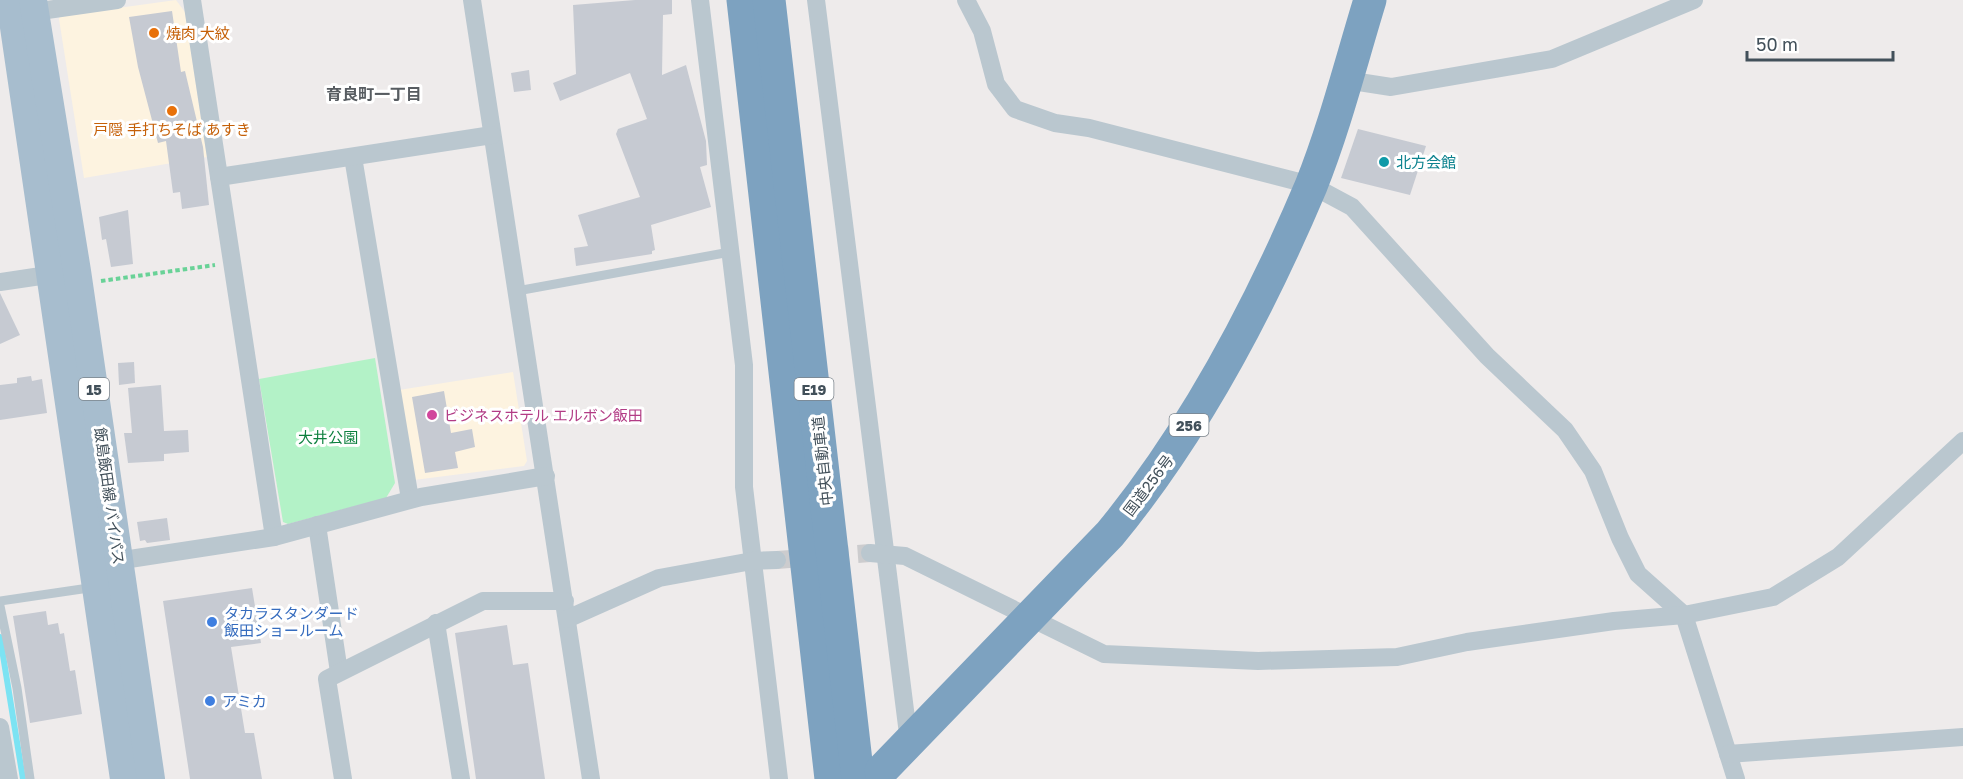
<svg xmlns="http://www.w3.org/2000/svg" width="1963" height="779" font-family="'Golos Text','Noto Sans JP',sans-serif">
  <style>
    .commercial { fill: #fdf3e0 }
    .green { fill: #b3f2c7 }
    .lines { fill: none; stroke-linecap: round; stroke-linejoin: round }
    .stream { stroke: #7ce3f3; stroke-width: 6 }
    .building { fill: #c6cad2 }
    .street-tunnel { stroke: #ccccce; stroke-width: 18; stroke-dasharray: 18 9; stroke-linecap: butt }
    .path { stroke: #69d297; stroke-width: 4; stroke-dasharray: 4.5 3; stroke-linecap: butt }
    .lane { stroke: #bac7cf; stroke-width: 9 }
    .street { stroke: #bac7cf; stroke-width: 18 }
    .primary { stroke: #a7bdce; stroke-width: 28 }
    .highway { stroke: #7da2c0; stroke-width: 33 }
    .food-dot { fill: #e8710a; stroke: #fff; stroke-width: 2 }
    .culture-dot { fill: #0f9aa8; stroke: #fff; stroke-width: 2 }
    .hotel-dot { fill: #d1479c; stroke: #fff; stroke-width: 2 }
    .shop-dot { fill: #3f7fe0; stroke: #fff; stroke-width: 2 }
    .labels { text-anchor: middle; dominant-baseline: central; stroke-width: 6; stroke-linejoin: round; paint-order: stroke }
    .shield { fill: #fff; stroke: #7b848c; stroke-width: 1.5 }
    .shield-label { font-size: 14px; font-weight: bold; fill: #42505a }
    .food-label { font-size: 15px; fill: #c56008; stroke: #fff; text-anchor: start }
    .culture-label { font-size: 15px; fill: #0d838f; stroke: #fff; text-anchor: start }
    .hotel-label { font-size: 15px; fill: #b23c85; stroke: #fff; text-anchor: start }
    .park-label { font-size: 15px; fill: #0e803f; stroke: #fff }
    .street-label { font-size: 15px; fill: #42505a; stroke: #fff }
    .shop-label { font-size: 15px; fill: #366cbe; stroke: #fff; text-anchor: start }
    .neighbourhood-label { font-size: 16px; font-weight: bold; fill: #575c61; stroke: #fff }
  </style>
  <rect width="100%" height="100%" fill="#eeebeb"/>
  <g class="commercial">
    <polygon points="176,0 185,12 207,157 84,178 59,19 60,16"/>
    <polygon points="513,372 527,461 524,466 414,480 399,390"/>
  </g>
  <polygon class="green" points="375,358 395,483 386,498 288,524 283,522 259,379"/>
  <g class="lines">
    <polyline class="stream" points="0,637 23,779"/>
  </g>
  <g class="building">
    <polygon points="635,0 672,0 672,14 663,15 662,75 686,65 706,141 707,165 700,167 711,207 651,225 655,250 652,251 652,254 576,266 574,248 588,246 578,215 640,197 616,134 618,129 647,119 630,73 560,101 553,83 576,74 573,5"/>
    <polygon points="172,11 181,72 185,71 203,147 209,205 182,209 180,192 173,193 166,141 158,143 138,67 129,17"/>
    <polygon points="529,70 531,90 514,92 511,73"/>
    <polygon points="1358,129 1426,146 1410,195 1341,178"/>
    <polygon points="128,210 133,264 111,267 106,239 102,240 99,217"/>
    <polygon points="0,293 20,335 0,344"/>
    <polygon points="134,362 135,383 119,385 118,363"/>
    <polygon points="31,376 32,381 42,379 47,413 0,420 0,385 17,383 17,378"/>
    <polygon points="161,385 164,431 188,430 189,452 164,454 164,461 128,463 124,433 132,433 128,388"/>
    <polygon points="444,391 451,433 472,429 475,447 455,452 458,468 425,473 412,397"/>
    <polygon points="167,518 170,540 147,543 145,540 140,541 137,522"/>
    <polygon points="252,588 261,643 231,647 245,733 254,733 262,779 190,779 163,601"/>
    <polygon points="46,611 48,625 58,623 60,634 64,633 70,671 75,670 82,714 30,723 13,616"/>
    <polygon points="507,625 513,665 528,663 545,779 476,779 455,633"/>
  </g>
  <g class="lines">
    <polyline class="street-tunnel" points="777,560 870,553"/>
    <polyline class="path" points="101,281 215,265"/>
    <g class="lane">
      <polyline points="517,291 730,252"/>
      <polyline points="0,601 82,589"/>
      <polyline points="0,606 17,688 30,779"/>
    </g>
    <g class="street">
      <polyline points="192,0 274,537"/>
      <polyline points="472,0 591,779"/>
      <polyline points="700,0 744,365 744,487 779,779"/>
      <polyline points="816,0 909,742"/>
      <polyline points="966,0 982,31 996,84 1015,109 1055,123 1089,128 1311,185 1352,207 1487,356 1565,430 1593,471 1620,538 1638,574 1684,615 1736,779"/>
      <polyline points="26,13 117,0"/>
      <polyline points="1346,80 1391,87 1552,59 1694,0"/>
      <polyline points="353,157 410,499"/>
      <polyline points="219,177 492,135"/>
      <polyline points="0,282 61,273"/>
      <polyline points="317,525 339,672"/>
      <polyline points="870,553 905,556 1104,654 1258,661 1397,657 1467,642 1614,621 1684,615 1773,597 1838,557 1963,441"/>
      <polyline points="110,562 274,537 421,497 546,476"/>
      <polyline points="567,619 659,578 752,561 777,560"/>
      <polyline points="436,623 461,779"/>
      <polyline points="0,727 9,779"/>
      <polyline points="1728,754 1963,737"/>
      <polyline points="343,779 327,679 483,601 565,601"/>
    </g>
    <g class="primary">
      <polyline points="10,0 124,779"/>
      <polyline points="33,0 77,271 151,779"/>
    </g>
    <g class="highway">
      <polyline points="743,0 831,779"/>
      <polyline points="769,0 858,779"/>
      <path d="M881,771l229,-237c85,-103 149,-225 201,-348 24,-60 40,-124 59,-186"/>
    </g>
  </g>
  <g class="food-dot">
    <circle cx="154" cy="33" r="6"/>
    <circle cx="172" cy="111" r="6"/>
  </g>
  <circle class="culture-dot" cx="1384" cy="162" r="6"/>
  <circle class="hotel-dot" cx="432" cy="415" r="6"/>
  <g class="shop-dot">
    <circle cx="212" cy="622" r="6"/>
    <circle cx="210" cy="701" r="6"/>
  </g>
  <g class="labels">
    <g class="shield">
      <rect x="79" y="378" width="30" height="22" rx="4.5"/>
      <rect x="794.5" y="378" width="39" height="22" rx="4.5"/>
      <rect x="1169.5" y="414" width="39" height="22" rx="4.5"/>
    </g>
    <g class="shield-label">
      <text x="94" y="389">15</text>
      <text x="814" y="389">E19</text>
      <text x="1189" y="425">256</text>
    </g>
    <g class="food-label">
      <text x="166" y="33">焼肉 大紋</text>
      <text x="172" y="129" text-anchor="middle">戸隠 手打ちそば あすき</text>
    </g>
    <g class="culture-label">
      <text x="1396" y="162">北方会館</text>
    </g>
    <g class="hotel-label">
      <text x="444" y="415">ビジネスホテル エルボン飯田</text>
    </g>
    <g class="park-label">
      <text x="328" y="437">大井公園</text>
    </g>
    <g class="street-label">
      <text transform="translate(822 461) rotate(-96)">中央自動車道</text>
      <text transform="translate(1148 485) rotate(-53)">国道256号</text>
      <text transform="translate(110 496) rotate(82)">飯島飯田線 バイパス</text>
    </g>
    <g class="shop-label">
      <text x="224" y="613">タカラスタンダード<tspan x="224" dy="17">飯田ショールーム</tspan></text>
      <text x="222" y="701">アミカ</text>
    </g>
    <g class="neighbourhood-label">
      <text x="374" y="94">育良町一丁目</text>
    </g>
  </g>
  <path d="M1747 51v9h146v-9" fill="none" stroke="#42505a" stroke-width="3"/>
  <text x="1756" y="51" font-size="18" fill="#42505a" stroke="#ffffff" stroke-width="4.5" paint-order="stroke">50 m</text>
</svg>
